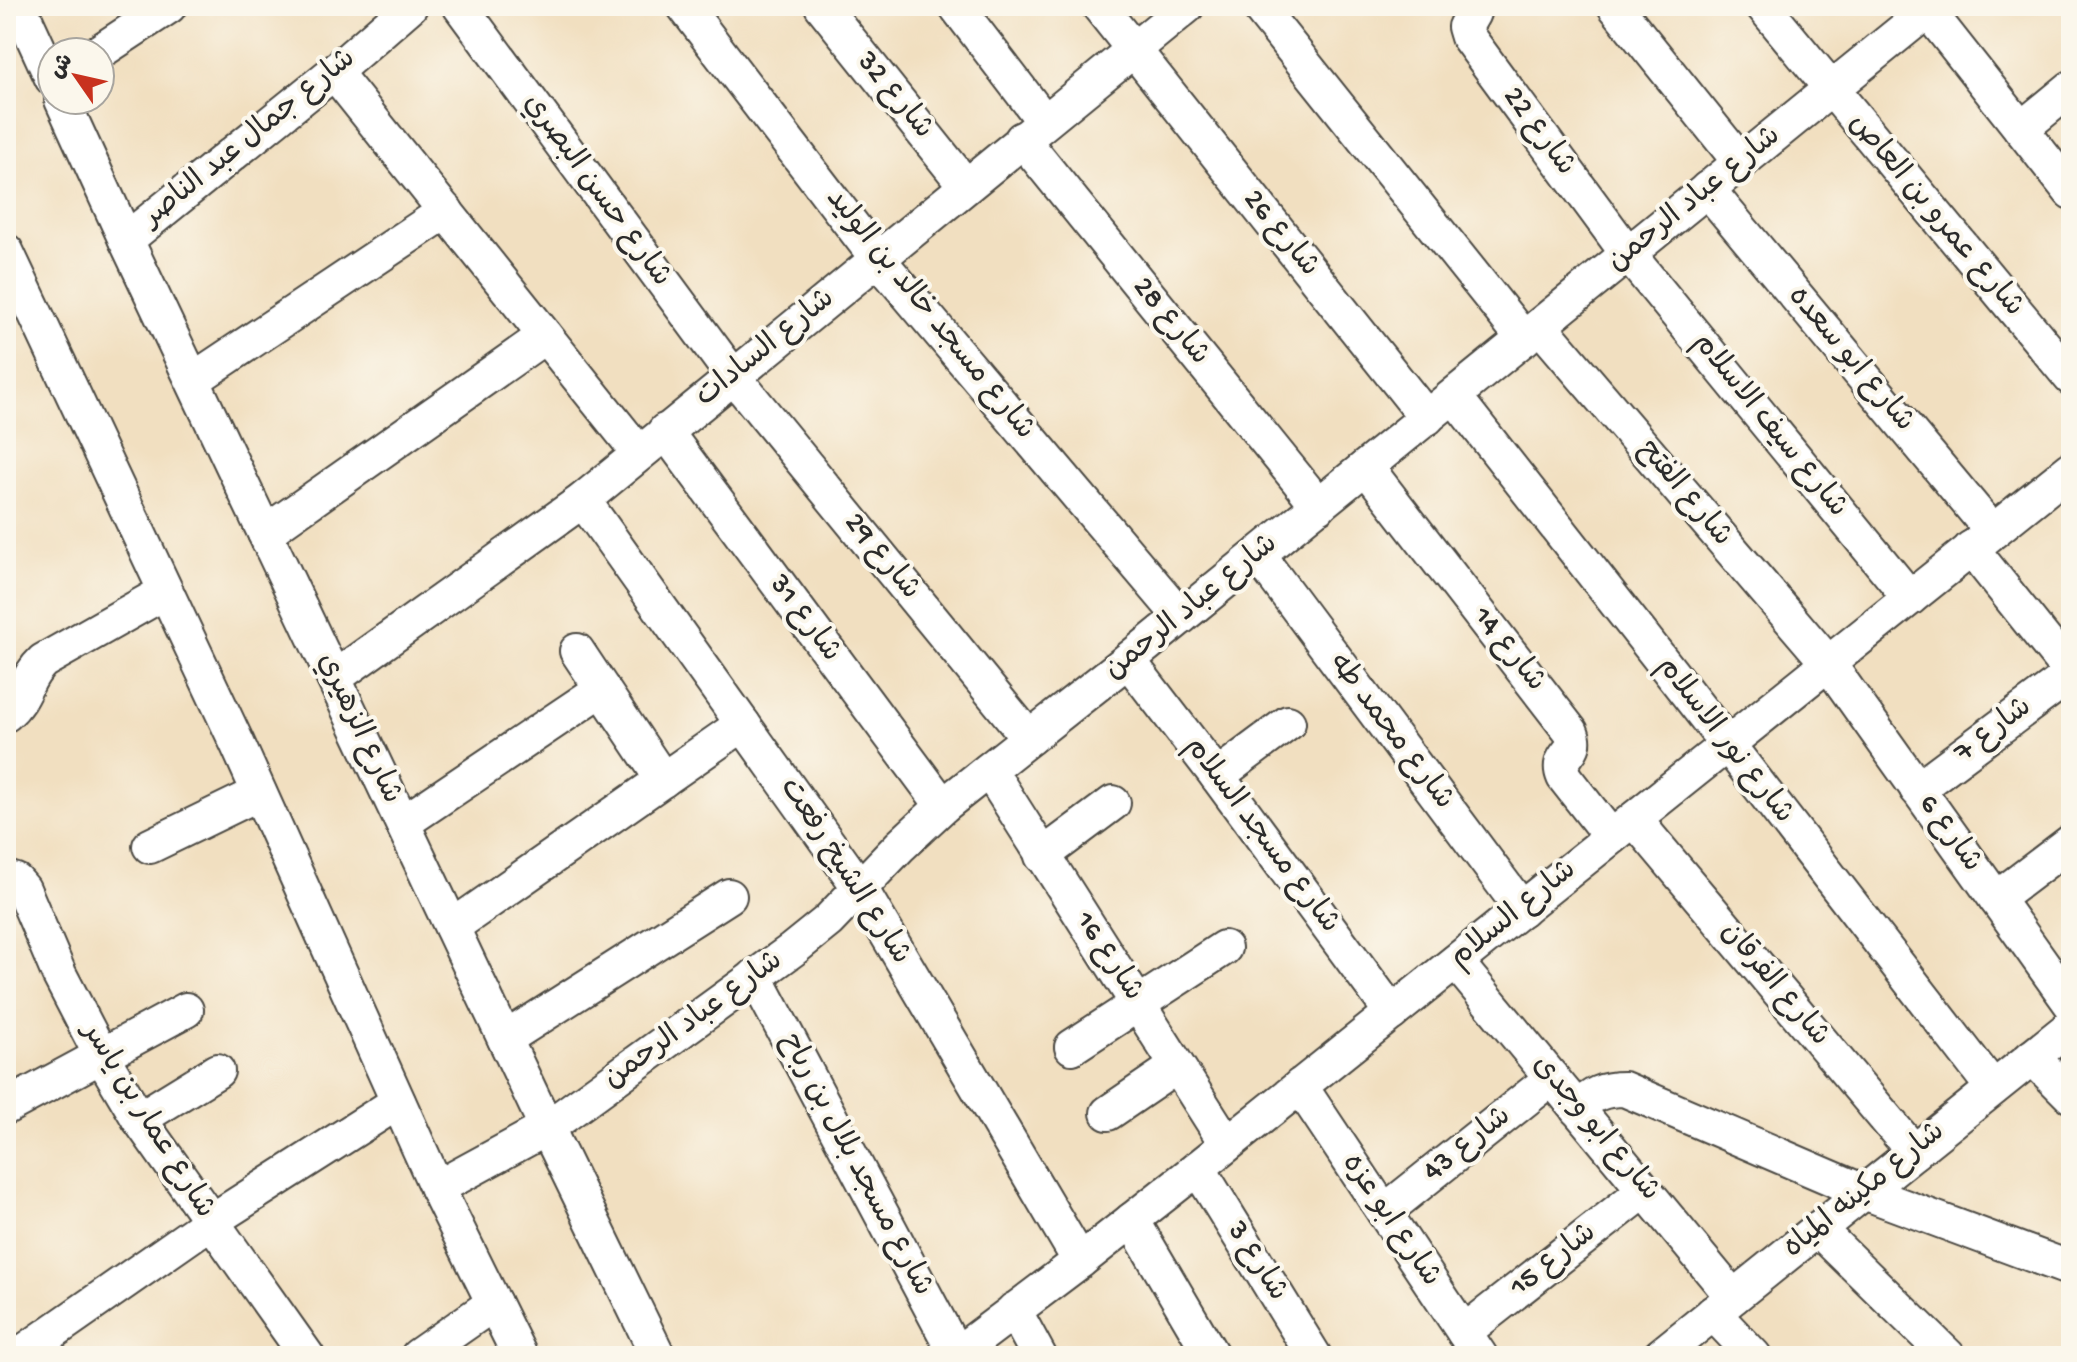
<svg xmlns="http://www.w3.org/2000/svg" width="2077" height="1362" font-family="'Gochi Hand','Playpen Sans Arabic',sans-serif">
  <style>
    .lines { fill: none; stroke-linecap: round; stroke-linejoin: round }
    .minor-casing { stroke: #494641; stroke-width: 38 }
    .minor { stroke: #fff; stroke-width: 34 }
    .labels { text-anchor: middle; dominant-baseline: central; stroke-width: 8; stroke-linejoin: round; paint-order: stroke }
    .street-label { font-size: 30px; fill: #2b2b2b; stroke: #fbf7ec }
  </style>
  <rect width="100%" height="100%" fill="#fbf7ec"/>
  <filter id="ink" filterUnits="userSpaceOnUse"><feTurbulence type="fractalNoise" baseFrequency=".0125" numOctaves="2"/><feDisplacementMap in="SourceGraphic" scale="16" xChannelSelector="R" yChannelSelector="G"/><feConvolveMatrix kernelMatrix="1 2 1 2 8 2 1 2 1" color-interpolation-filters="sRGB"/></filter>
  <filter id="wash" filterUnits="userSpaceOnUse"><feTurbulence type="fractalNoise" baseFrequency=".006" numOctaves="4" result="noise"/><feDisplacementMap in="SourceGraphic" scale="32" xChannelSelector="R" yChannelSelector="G"/><feGaussianBlur stdDeviation="1.8" result="paint"/><feColorMatrix in="noise" values="0 0 0 0 0 0 0 0 0 0 0 0 0 0 0 0 0 1.4 0 .05"/><feComposite in="paint" operator="in"/></filter>
  <g filter="url(#wash)">
    <rect width="100%" height="100%" fill="#f1dfc0"/>
  </g>
  <g filter="url(#ink)">
    <g class="lines">
      <defs>
        <g id="minor">
          <polyline points="19,6 52,78"/>
          <polyline points="460,6 733,376 1029,738"/>
          <polyline points="684,6 877,258 1181,617"/>
          <polyline points="822,6 966,186"/>
          <polyline points="956,6 1044,121"/>
          <polyline points="1099,6 1427,418"/>
          <polyline points="1258,6 1524,339"/>
          <polyline points="1473,6 1473,13 1465,27 1468,37 1628,254 1910,598"/>
          <polyline points="1615,6 1741,163"/>
          <polyline points="1763,6 2071,378"/>
          <polyline points="1924,6 2071,192"/>
          <polyline points="99,52 169,6"/>
          <polyline points="334,72 639,453"/>
          <polyline points="62,100 126,240 547,1128 658,1356"/>
          <polyline points="2021,129 2071,88"/>
          <polyline points="1022,139 1319,506"/>
          <polyline points="1707,189 1992,531"/>
          <polyline points="126,240 334,72 410,6"/>
          <polyline points="6,251 237,743 437,1188 520,1356"/>
          <polyline points="1540,326 1828,663 2071,1004"/>
          <polyline points="193,380 446,211"/>
          <polyline points="1454,396 1727,744 1993,1088"/>
          <polyline points="665,431 943,806"/>
          <path d="M1366,467l205,265c10,23 -17,21 -7,45l47,60"/>
          <polyline points="583,500 860,888 1080,1261"/>
          <polyline points="265,533 545,336"/>
          <polyline points="1971,548 2071,673"/>
          <polyline points="1258,555 1522,909"/>
          <polyline points="577,651 663,780"/>
          <polyline points="1128,660 1217,776 1392,1013"/>
          <polyline points="334,678 583,500 1187,6"/>
          <path d="M6,714c21,-18 18,-35 37,-53l122,-69"/>
          <polyline points="989,770 1227,1144"/>
          <polyline points="1217,776 1288,723"/>
          <polyline points="1917,789 2071,674"/>
          <polyline points="1634,819 1914,1152"/>
          <polyline points="403,823 602,689"/>
          <polyline points="150,846 259,793"/>
          <polyline points="1042,856 1113,803"/>
          <polyline points="6,878 16,881 23,889 59,974 101,1055 139,1119 307,1356"/>
          <polyline points="1996,899 2071,842"/>
          <polyline points="452,927 743,724"/>
          <polyline points="1456,962 1733,1297"/>
          <polyline points="755,976 957,1356"/>
          <polyline points="505,1039 729,896"/>
          <polyline points="1072,1047 1224,948"/>
          <polyline points="2032,1057 2071,1096"/>
          <polyline points="1300,1086 1480,1356"/>
          <polyline points="6,1107 186,1010"/>
          <path d="M1577,1109c15,-15 26,-20 47,-20l240,103 207,77"/>
          <polyline points="1108,1113 1177,1066"/>
          <polyline points="139,1119 217,1071"/>
          <polyline points="1198,1168 1314,1356"/>
          <polyline points="437,1188 547,1128 792,950 828,921 900,846 943,806 1128,660 1933,6"/>
          <polyline points="1384,1212 1552,1078"/>
          <polyline points="1132,1220 1212,1356"/>
          <polyline points="1818,1229 1948,1356"/>
          <polyline points="1014,1310 1039,1356"/>
          <polyline points="1713,1313 1754,1356"/>
          <polyline points="1464,1332 1645,1190"/>
          <polyline points="18,1356 210,1222 398,1102"/>
          <polyline points="418,1356 494,1303"/>
          <polyline points="954,1356 1080,1261 1198,1168 2071,469"/>
          <polyline points="1660,1356 2071,1026"/>
        </g>
      </defs>
      <use href="#minor" class="minor-casing"/>
      <use href="#minor" class="minor"/>
    </g>
  </g>
  <g class="labels">
    <g class="street-label">
      <text transform="translate(894 96) rotate(51)">شارع 32</text>
      <text transform="translate(1538 132) rotate(54)">شارع 22</text>
      <text transform="translate(250 139) rotate(-39)">شارع جمال عبد الناصر</text>
      <text transform="translate(596 191) rotate(54)">شارع حسن البصري</text>
      <text transform="translate(1695 200) rotate(-39)">شارع عباد الرحمن</text>
      <text transform="translate(1935 216) rotate(50)">شارع عمرو بن العاص</text>
      <text transform="translate(1280 234) rotate(51)">شارع 26</text>
      <text transform="translate(929 315) rotate(51)">شارع مسجد خالد بن الوليد</text>
      <text transform="translate(1170 322) rotate(51)">شارع 28</text>
      <text transform="translate(766 349) rotate(-39)">شارع السادات</text>
      <text transform="translate(1850 360) rotate(50)">شارع ابو سعده</text>
      <text transform="translate(1769 426) rotate(51)">شارع سيف الاسلام</text>
      <text transform="translate(1684 494) rotate(50)">شارع الفتح</text>
      <text transform="translate(881 557) rotate(51)">شارع 29</text>
      <text transform="translate(1192 608) rotate(-39)">شارع عباد الرحمن</text>
      <text transform="translate(804 619) rotate(54)">شارع 31</text>
      <text transform="translate(1508 650) rotate(52)">شارع 14</text>
      <text transform="translate(358 729) rotate(65)">شارع الزهيري</text>
      <text transform="translate(1994 731) rotate(-37)">شارع 7</text>
      <text transform="translate(1390 732) rotate(53)">شارع محمد طه</text>
      <text transform="translate(1724 741) rotate(52)">شارع نور الاسلام</text>
      <text transform="translate(1949 834) rotate(55)">شارع 6</text>
      <text transform="translate(1261 836) rotate(53)">شارع مسجد السلام</text>
      <text transform="translate(844 872) rotate(57)">شارع الشيخ رفعت</text>
      <text transform="translate(1514 915) rotate(-39)">شارع السلام</text>
      <text transform="translate(1108 957) rotate(57)">شارع 16</text>
      <text transform="translate(1774 985) rotate(50)">شارع الفرقان</text>
      <text transform="translate(694 1021) rotate(-36)">شارع عباد الرحمن</text>
      <text transform="translate(147 1121) rotate(58)">شارع عمار بن ياسر</text>
      <text transform="translate(1595 1129) rotate(50)">شارع ابو وجدى</text>
      <text transform="translate(1468 1145) rotate(-38)">شارع 43</text>
      <text transform="translate(855 1165) rotate(62)">شارع مسجد بلال بن رباح</text>
      <text transform="translate(1865 1191) rotate(-39)">شارع مكينه المياه</text>
      <text transform="translate(1390 1221) rotate(56)">شارع ابو عزه</text>
      <text transform="translate(1554 1261) rotate(-38)">شارع 15</text>
      <text transform="translate(1256 1262) rotate(58)">شارع 3</text>
    </g>
  </g>
  <rect width="2077" height="1362" fill="none" stroke="#fbf7ec" stroke-width="32"/>
  <g transform="translate(76 76) rotate(304)"><circle r="38" fill="#fbf7ec" stroke="#a8a59f" stroke-width="2"/>
  <path d="M0-6L14 30L0 20L-14 30Z" fill="#c8321e"/>
  <text y="-12" font-size="22" font-weight="bold" text-anchor="middle" fill="#2b2b2b">ش</text>
  </g>
</svg>
